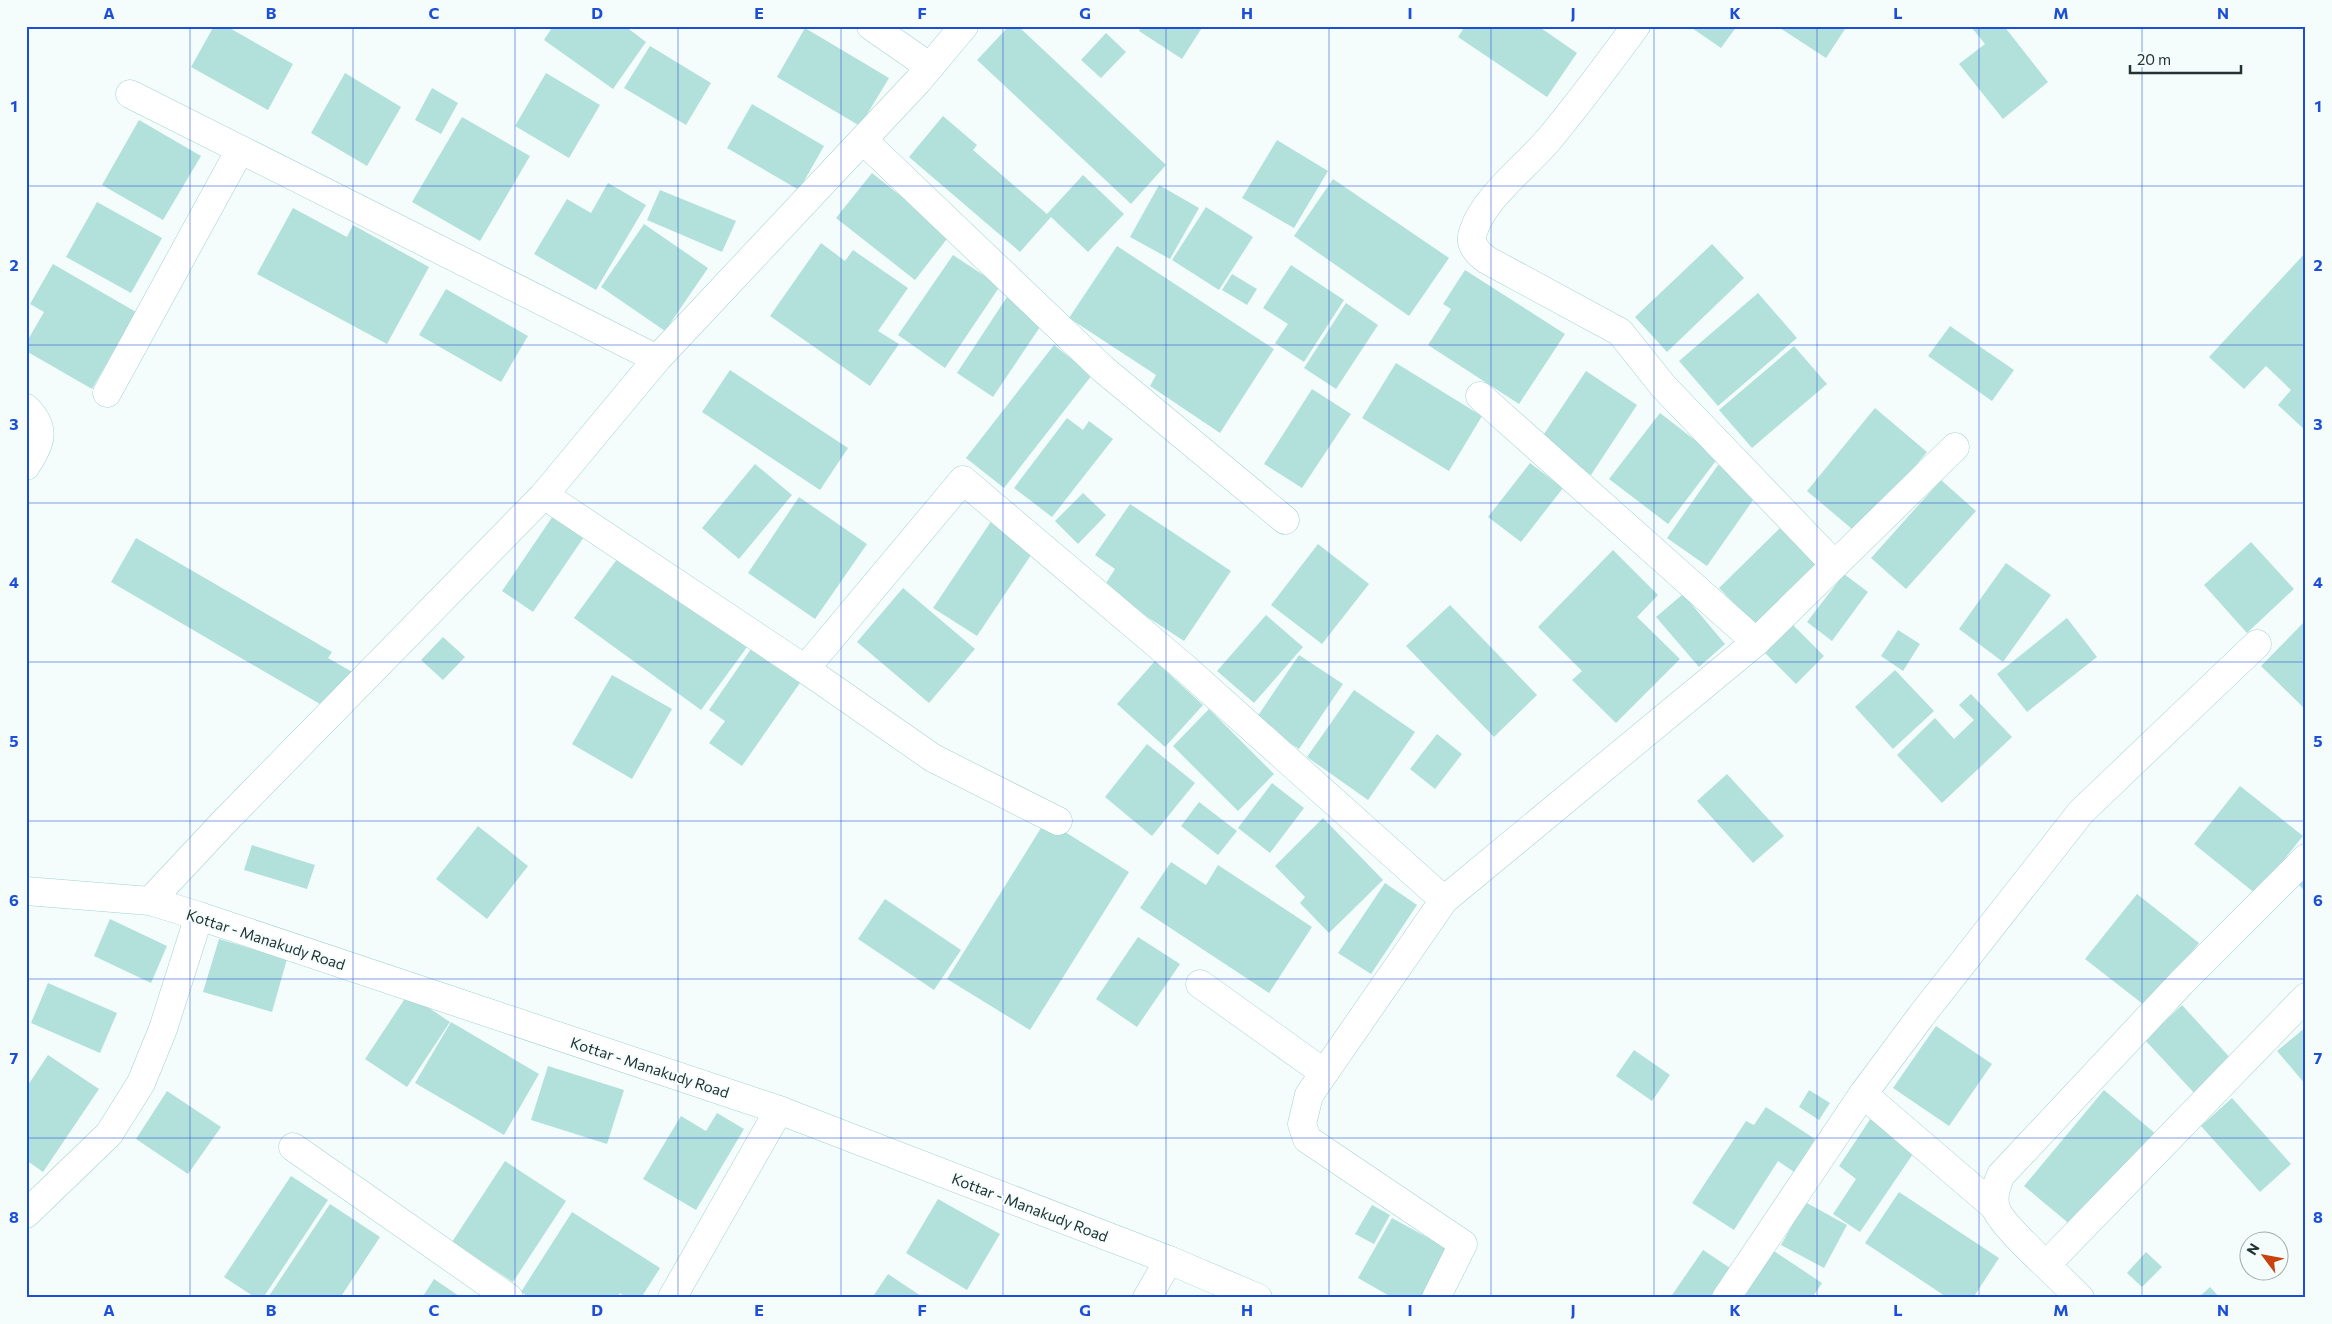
<svg xmlns="http://www.w3.org/2000/svg" width="2332" height="1324" font-family="Commissioner,sans-serif">
  <style>
    .building { fill: #b2e1dc }
    .lines { fill: none; stroke-linecap: round; stroke-linejoin: round }
    .street-casing { stroke: #a3d2cd; stroke-width: 29 }
    .secondary-casing { stroke: #a3d2cd; stroke-width: 29 }
    .street { stroke: #fff; stroke-width: 28 }
    .secondary { stroke: #fff; stroke-width: 28 }
    .grid { fill: none; stroke: #1d4ed8; stroke-width: 1; stroke-opacity: 0.55 }
    .labels { text-anchor: middle; dominant-baseline: central; stroke-width: 4; stroke-linejoin: round; paint-order: stroke }
    .street-label { font-size: 15px; fill: #203331; stroke: #f4fdfc }
    .neatline { fill: none; stroke: #1d4ed8; stroke-width: 2 }
    .grid-label { font-size: 16px; text-anchor: middle; font-weight: bold; fill: #1d4ed8 }
  </style>
  <rect width="100%" height="100%" fill="#f4fdfc"/>
  <g class="building">
    <polygon points="214,26 226,26 293,64 268,110 191,67"/>
    <polygon points="553,26 625,26 646,42 613,89 544,40"/>
    <polygon points="1009,26 1018,26 1166,165 1131,204 977,60"/>
    <polygon points="1142,26 1203,26 1182,59 1139,31"/>
    <polygon points="1465,26 1538,26 1577,53 1547,97 1458,37"/>
    <polygon points="1689,26 1737,26 1721,48"/>
    <polygon points="1777,26 1847,26 1826,58"/>
    <polygon points="1974,26 2004,26 2048,82 2003,119 1959,64 1985,44 1972,28"/>
    <polygon points="805,28 889,78 860,126 777,77"/>
    <polygon points="1106,33 1126,52 1101,78 1081,60"/>
    <polygon points="650,46 711,83 686,125 624,88"/>
    <polygon points="345,73 401,107 367,166 311,133"/>
    <polygon points="546,73 600,105 569,158 515,126"/>
    <polygon points="432,88 458,103 441,134 415,120"/>
    <polygon points="752,104 824,146 799,190 727,148"/>
    <polygon points="943,116 977,145 973,150 1047,214 1083,175 1124,214 1088,252 1051,217 1020,252 909,157"/>
    <polygon points="462,117 530,156 480,241 412,202"/>
    <polygon points="139,120 201,156 163,220 102,185"/>
    <polygon points="1277,140 1328,171 1294,228 1242,198"/>
    <polygon points="872,173 950,235 915,280 836,218"/>
    <polygon points="1333,179 1449,258 1409,316 1294,236"/>
    <polygon points="608,183 646,205 596,290 534,254 567,199 591,213"/>
    <polygon points="1159,185 1199,208 1170,259 1130,237"/>
    <polygon points="660,190 736,221 722,252 647,220"/>
    <polygon points="97,202 162,238 131,293 66,257"/>
    <polygon points="1206,207 1253,237 1219,290 1172,260"/>
    <polygon points="293,208 347,237 353,225 429,267 387,344 257,274"/>
    <polygon points="644,224 708,268 665,331 601,287"/>
    <polygon points="821,243 845,261 853,250 908,288 878,331 899,344 870,386 770,316"/>
    <polygon points="1712,244 1744,278 1667,352 1635,317"/>
    <polygon points="1117,246 1274,349 1220,433 1150,386 1156,375 1069,318"/>
    <polygon points="2306,252 2306,431 2278,405 2291,390 2266,366 2244,389 2209,357"/>
    <polygon points="953,255 1000,286 945,368 898,335"/>
    <polygon points="53,264 136,312 92,389 26,351 26,343 44,312 30,304"/>
    <polygon points="1291,265 1344,300 1304,362 1275,343 1288,324 1263,308"/>
    <polygon points="1465,270 1565,334 1519,404 1428,345 1451,309 1443,304"/>
    <polygon points="1232,274 1257,289 1247,305 1222,290"/>
    <polygon points="446,289 528,336 501,382 419,335"/>
    <polygon points="1758,293 1797,338 1718,406 1679,361"/>
    <polygon points="1007,297 1044,321 993,397 957,373"/>
    <polygon points="1346,303 1378,325 1336,389 1304,368"/>
    <polygon points="1950,326 2014,370 1992,401 1928,356"/>
    <polygon points="1054,345 1092,375 1004,488 966,458"/>
    <polygon points="1794,346 1827,384 1752,448 1719,410"/>
    <polygon points="1396,363 1482,416 1449,471 1362,418"/>
    <polygon points="730,370 848,448 820,490 702,412"/>
    <polygon points="1586,371 1637,405 1591,475 1540,440"/>
    <polygon points="1312,389 1351,414 1302,488 1264,464"/>
    <polygon points="1875,408 1927,452 1858,534 1807,491"/>
    <polygon points="1660,413 1718,458 1668,524 1609,479"/>
    <polygon points="1067,418 1083,430 1089,421 1113,439 1052,517 1014,488"/>
    <polygon points="1530,463 1563,488 1521,542 1488,517"/>
    <polygon points="755,464 792,495 739,559 702,528"/>
    <polygon points="1718,465 1758,493 1707,566 1667,538"/>
    <polygon points="1941,480 1976,511 1906,589 1871,558"/>
    <polygon points="1083,493 1106,515 1078,544 1055,521"/>
    <polygon points="799,497 867,544 815,619 748,573"/>
    <polygon points="1130,504 1231,571 1184,641 1103,588 1115,569 1095,555"/>
    <polygon points="557,510 588,531 533,612 502,591"/>
    <polygon points="992,520 1035,549 977,636 933,608"/>
    <polygon points="1781,527 1819,567 1757,627 1719,588"/>
    <polygon points="136,538 332,652 328,658 354,673 332,711 111,582"/>
    <polygon points="2251,542 2294,589 2247,633 2204,585"/>
    <polygon points="1318,544 1369,584 1322,644 1271,605"/>
    <polygon points="1613,550 1658,595 1637,617 1680,659 1616,723 1572,680 1582,671 1538,627"/>
    <polygon points="623,551 750,643 701,710 574,618"/>
    <polygon points="2006,563 2051,595 2003,662 1959,629"/>
    <polygon points="1844,574 1868,592 1832,641 1807,622"/>
    <polygon points="903,588 975,649 929,703 857,642"/>
    <polygon points="1683,594 1725,644 1699,667 1656,617"/>
    <polygon points="1450,605 1537,695 1494,737 1406,646"/>
    <polygon points="1266,615 1303,647 1254,703 1217,671"/>
    <polygon points="2067,618 2097,657 2027,712 1997,674"/>
    <polygon points="2306,620 2306,710 2261,666"/>
    <polygon points="1793,625 1824,656 1796,684 1765,653"/>
    <polygon points="1898,630 1920,644 1903,671 1881,656"/>
    <polygon points="443,637 465,657 443,680 421,660"/>
    <polygon points="753,646 802,680 742,766 709,743 725,721 709,710"/>
    <polygon points="1299,655 1343,684 1299,749 1255,720"/>
    <polygon points="1155,661 1203,705 1165,747 1117,704"/>
    <polygon points="1895,670 1934,711 1893,749 1855,707"/>
    <polygon points="612,675 672,709 632,779 572,744"/>
    <polygon points="1354,690 1415,732 1368,800 1307,757"/>
    <polygon points="1971,694 2012,737 1942,803 1897,755 1935,718 1954,739 1974,720 1959,705"/>
    <polygon points="1209,709 1274,774 1238,811 1173,746"/>
    <polygon points="1437,734 1462,754 1435,789 1410,769"/>
    <polygon points="1147,744 1195,783 1152,836 1105,797"/>
    <polygon points="1727,774 1784,836 1753,863 1697,801"/>
    <polygon points="1272,783 1304,808 1270,853 1238,828"/>
    <polygon points="2240,786 2303,836 2256,894 2194,844"/>
    <polygon points="1199,802 1237,831 1218,855 1181,826"/>
    <polygon points="1323,818 1383,880 1329,933 1300,903 1305,897 1275,866"/>
    <polygon points="1046,820 1129,872 1030,1030 947,979"/>
    <polygon points="478,826 528,866 487,919 436,879"/>
    <polygon points="252,845 315,865 307,889 244,870"/>
    <polygon points="1171,862 1206,885 1218,865 1312,927 1269,993 1140,908"/>
    <polygon points="2306,878 2306,892 2299,885"/>
    <polygon points="1385,883 1417,905 1371,974 1338,953"/>
    <polygon points="2137,894 2199,943 2148,1008 2085,959"/>
    <polygon points="885,899 961,950 934,990 858,939"/>
    <polygon points="110,919 167,946 151,983 94,956"/>
    <polygon points="1138,937 1180,964 1137,1027 1096,999"/>
    <polygon points="219,939 287,959 272,1012 203,992"/>
    <polygon points="48,983 117,1013 100,1053 31,1023"/>
    <polygon points="408,994 450,1022 407,1087 365,1059"/>
    <polygon points="2182,1005 2233,1061 2196,1095 2145,1040"/>
    <polygon points="451,1022 539,1074 504,1135 415,1083"/>
    <polygon points="1936,1026 1992,1064 1949,1126 1893,1088"/>
    <polygon points="2306,1027 2306,1085 2277,1051"/>
    <polygon points="1634,1050 1670,1075 1652,1101 1616,1076"/>
    <polygon points="48,1055 99,1089 43,1172 26,1160 26,1088"/>
    <polygon points="548,1066 624,1090 607,1144 531,1120"/>
    <polygon points="1809,1090 1830,1103 1819,1120 1799,1107"/>
    <polygon points="2104,1090 2157,1135 2078,1231 2024,1186"/>
    <polygon points="167,1091 221,1127 188,1174 136,1139"/>
    <polygon points="2232,1098 2291,1164 2260,1192 2201,1126"/>
    <polygon points="1766,1107 1815,1139 1794,1172 1778,1161 1734,1230 1692,1203 1746,1121 1754,1125"/>
    <polygon points="717,1113 744,1129 696,1210 643,1179 681,1116 706,1131"/>
    <polygon points="1871,1118 1917,1148 1860,1232 1833,1214 1856,1179 1839,1166"/>
    <polygon points="505,1161 566,1201 513,1282 452,1242"/>
    <polygon points="291,1176 328,1200 263,1298 256,1298 224,1277"/>
    <polygon points="1899,1192 1999,1258 1973,1298 1948,1298 1865,1243"/>
    <polygon points="938,1199 1000,1234 967,1290 906,1253"/>
    <polygon points="1805,1202 1847,1225 1824,1268 1781,1245"/>
    <polygon points="330,1204 380,1237 340,1298 272,1298 269,1296"/>
    <polygon points="1372,1205 1390,1215 1374,1244 1355,1234"/>
    <polygon points="572,1212 660,1268 641,1298 627,1298 620,1293 617,1298 530,1298 521,1292"/>
    <polygon points="1392,1218 1452,1251 1425,1298 1393,1298 1358,1278"/>
    <polygon points="1703,1250 1736,1272 1719,1298 1670,1298"/>
    <polygon points="1774,1251 1822,1283 1812,1298 1743,1298"/>
    <polygon points="2146,1252 2162,1267 2142,1287 2127,1273"/>
    <polygon points="888,1274 924,1298 872,1298"/>
    <polygon points="434,1279 462,1298 422,1298"/>
    <polygon points="2210,1287 2220,1298 2198,1298"/>
  </g>
  <g class="lines">
    <defs>
      <g id="street">
        <polyline points="871,26 930,67"/>
        <path d="M1636,26c-28,38 -56,76 -86,112 -23,28 -66,59 -77,94 -4,12 4,21 14,28l133,72 43,54 171,178"/>
        <polyline points="130,94 657,359"/>
        <polyline points="863,140 1103,369 1285,520"/>
        <polyline points="107,393 240,150"/>
        <polyline points="1480,396 1756,642"/>
        <polyline points="544,495 805,669 963,480 1185,668 1444,900"/>
        <polyline points="805,669 933,758 1058,821"/>
        <polyline points="150,901 224,822 544,495 657,359 918,81 964,26"/>
        <polyline points="1200,984 1323,1072"/>
        <polyline points="1863,1094 1996,1208"/>
        <polyline points="293,1147 509,1298"/>
        <polyline points="26,1214 109,1134 141,1083 163,1029 199,916"/>
        <polyline points="2047,1264 2306,997"/>
        <polyline points="672,1298 779,1110"/>
        <polyline points="1147,1298 1169,1260"/>
        <polyline points="1436,1298 1463,1244 1307,1139 1302,1124 1309,1095 1444,900 1756,642 1955,447"/>
        <polyline points="1726,1298 1863,1094 1921,1016 2081,812 2257,644"/>
        <path d="M2080,1298c-17,-18 -77,-70 -84,-89 -4,-12 0,-23 5,-34l180,-192 125,-125"/>
      </g>
      <g id="secondary">
        <path d="M26,408c22,22 14,35 0,58"/>
        <polyline points="26,891 150,901 199,916 779,1110 1169,1260 1258,1298"/>
      </g>
    </defs>
    <use href="#street" class="street-casing"/>
    <use href="#secondary" class="secondary-casing"/>
    <use href="#street" class="street"/>
    <use href="#secondary" class="secondary"/>
  </g>
  <path class="grid" d="M190,26v1272M353,26v1272M515,26v1272M678,26v1272M841,26v1272M1003,26v1272M1166,26v1272M1329,26v1272M1491,26v1272M1654,26v1272M1817,26v1272M1979,26v1272M2142,26v1272M26,186h2280M26,345h2280M26,503h2280M26,662h2280M26,821h2280M26,979h2280M26,1138h2280"/>
  <g class="labels">
    <g class="street-label">
      <text transform="translate(266 939) rotate(18)">Kottar - Manakudy Road</text>
      <text transform="translate(650 1067) rotate(18)">Kottar - Manakudy Road</text>
      <text transform="translate(1030 1207) rotate(21)">Kottar - Manakudy Road</text>
    </g>
  </g>
  <rect width="2332" height="1324" fill="none" stroke="#f4fdfc" stroke-width="55"/>
  <g transform="translate(2264 1256) rotate(302)"><circle r="24" fill="#f4fdfc" stroke="#9facab"/>
  <path d="M0-4L9 19L0 12L-9 19Z" fill="#c9420e"/>
  <text y="-8" font-size="14" font-weight="bold" text-anchor="middle" fill="#203331">N</text>
  </g>
  <path d="M2130 65v8h111v-8" fill="none" stroke="#203331" stroke-width="2.5"/>
  <text x="2137" y="65" font-size="15" fill="#203331" stroke="#f4fdfc" stroke-width="4" paint-order="stroke">20 m</text>
  <rect x="28" y="28" width="2276" height="1268" class="neatline"/>
  <g class="grid-label">
    <text x="109" y="19">A</text>
    <text x="271" y="19">B</text>
    <text x="434" y="19">C</text>
    <text x="597" y="19">D</text>
    <text x="759" y="19">E</text>
    <text x="922" y="19">F</text>
    <text x="1085" y="19">G</text>
    <text x="1247" y="19">H</text>
    <text x="1410" y="19">I</text>
    <text x="1573" y="19">J</text>
    <text x="1735" y="19">K</text>
    <text x="1898" y="19">L</text>
    <text x="2061" y="19">M</text>
    <text x="2223" y="19">N</text>
    <text x="14" y="112">1</text>
    <text x="2318" y="112">1</text>
    <text x="14" y="271">2</text>
    <text x="2318" y="271">2</text>
    <text x="14" y="430">3</text>
    <text x="2318" y="430">3</text>
    <text x="14" y="588">4</text>
    <text x="2318" y="588">4</text>
    <text x="14" y="747">5</text>
    <text x="2318" y="747">5</text>
    <text x="14" y="906">6</text>
    <text x="2318" y="906">6</text>
    <text x="14" y="1064">7</text>
    <text x="2318" y="1064">7</text>
    <text x="14" y="1223">8</text>
    <text x="2318" y="1223">8</text>
    <text x="109" y="1316">A</text>
    <text x="271" y="1316">B</text>
    <text x="434" y="1316">C</text>
    <text x="597" y="1316">D</text>
    <text x="759" y="1316">E</text>
    <text x="922" y="1316">F</text>
    <text x="1085" y="1316">G</text>
    <text x="1247" y="1316">H</text>
    <text x="1410" y="1316">I</text>
    <text x="1573" y="1316">J</text>
    <text x="1735" y="1316">K</text>
    <text x="1898" y="1316">L</text>
    <text x="2061" y="1316">M</text>
    <text x="2223" y="1316">N</text>
  </g>
</svg>
